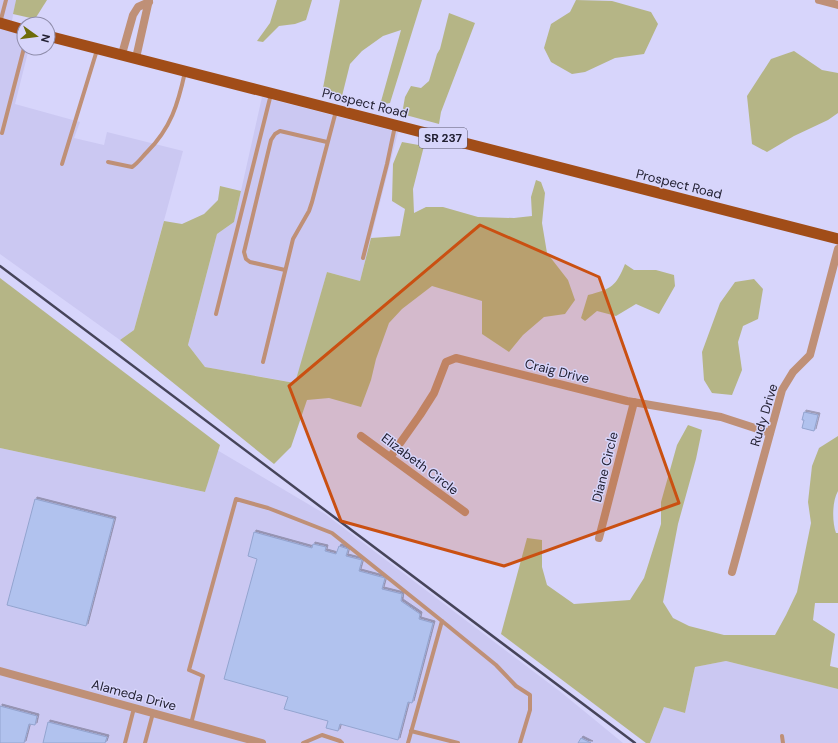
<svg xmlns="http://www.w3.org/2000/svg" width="838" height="743" font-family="'DM Sans',sans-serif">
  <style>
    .built { fill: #cbc8f2 }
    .green { fill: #b5b586 }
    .building { fill: #b1c2ee; stroke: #93a4cf; filter: url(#shadow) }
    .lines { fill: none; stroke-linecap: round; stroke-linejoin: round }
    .service { stroke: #bf9077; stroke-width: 4 }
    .minor { stroke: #bf9077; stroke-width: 8 }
    .primary { stroke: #a14d18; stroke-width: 11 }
    .rail { stroke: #46445a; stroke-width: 2.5 }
    .marked { fill: #ca5012; fill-opacity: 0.2; stroke: #ca5012; stroke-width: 3; stroke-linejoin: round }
    .labels { text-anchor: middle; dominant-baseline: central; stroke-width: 3; stroke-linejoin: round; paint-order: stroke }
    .shield { fill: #d7d5fb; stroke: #58566e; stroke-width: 1 }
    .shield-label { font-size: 12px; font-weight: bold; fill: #222032 }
    .street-label { font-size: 13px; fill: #222032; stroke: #d7d5fb }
  </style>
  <defs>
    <filter id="shadow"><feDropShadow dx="2" dy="-2" stdDeviation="0" flood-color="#0004"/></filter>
  </defs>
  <rect width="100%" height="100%" fill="#d7d5fb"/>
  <g class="built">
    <polygon points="0,0 16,0 12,21 0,19"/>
    <polygon points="0,28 24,34 24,48 29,48 15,104 80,122 74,138 104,145 107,132 183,151 134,330 120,340 0,254"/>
    <polygon points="262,97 398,132 360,281 327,272 296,383 205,367 188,345 217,234 234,222"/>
    <polygon points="0,448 205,492 217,450 325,514 562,693 623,743 0,743"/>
    <polygon points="726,661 838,689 838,743 650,743 664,707 685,713 695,667"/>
  </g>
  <g class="green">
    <polygon points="16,0 47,0 35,19 13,14"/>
    <polygon points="277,0 312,0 306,20 295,24 279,26 263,42 257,41 270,23"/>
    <polygon points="340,0 422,0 390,103 380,105 401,30 383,36 362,51 350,64 342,96 322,93"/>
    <polygon points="576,0 612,1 651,12 658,24 644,54 615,58 585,72 572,74 551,62 544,48 551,24 570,12"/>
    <polygon points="449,13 475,23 441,112 439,124 402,114 405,97 411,86 421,88 429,81 437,54 440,49"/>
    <polygon points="794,51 822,70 838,73 838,113 828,120 794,136 767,152 752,144 747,96 771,59"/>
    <polygon points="402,142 424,146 413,189 414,213 426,207 443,207 478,217 514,218 532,216 531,197 536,180 541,182 545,193 542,223 547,253 568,280 575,300 565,314 544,317 523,335 509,352 482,334 482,301 432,286 402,309 389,323 376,359 371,380 361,407 329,398 307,400 291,447 274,464 120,340 134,330 164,221 182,224 204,214 218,200 220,186 241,191 234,222 217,234 188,345 205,367 295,383 327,272 360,281 371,238 400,236 405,209 392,201 393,164"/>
    <path d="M625,264l9,6h22l18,5 1,11 -16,28 -23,-10 -20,12 -19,-5 -12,10 -4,-3 7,-23c24,-6 28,-9 37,-31z"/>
    <polygon points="0,278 220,445 205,492 0,448"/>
    <polygon points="754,279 763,289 758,319 743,326 738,342 742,370 732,395 712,393 704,380 702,352 720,303 735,282"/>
    <path d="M688,425l14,5 -6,29 -18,65 -15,78 10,16 16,8 35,9h51l11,-20 11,-23 14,-69 -3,-21 4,-36 7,-18 19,-12v55c-6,10 -6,31 -2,42h2v70h-23l-2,17 22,14 -5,32 8,2v21l-112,-28 -31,6 -10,46 -21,-6 -14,36h-4l-145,-109 26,-96 15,2v27l5,18 27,19 56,-4 14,-22 17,-54v-22l16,-57z"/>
  </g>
  <g class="building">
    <polygon points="804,412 818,415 814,431 802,428 804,420 802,420"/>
    <polygon points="35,499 114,519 86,626 7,605"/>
    <polygon points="254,532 312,548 313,544 326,547 325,551 336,554 339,546 348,549 346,556 362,560 359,571 385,578 382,589 402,594 401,601 420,614 419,619 433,623 412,703 408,702 398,740 340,724 338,731 326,728 328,721 284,709 288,697 224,679 257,559 248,556"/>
    <polygon points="0,706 37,716 35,725 29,724 24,743 0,743"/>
    <polygon points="48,722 107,737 105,743 43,743"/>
    <polygon points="581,738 591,743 578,743"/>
  </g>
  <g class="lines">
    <g class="service">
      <polyline points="0,23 6,0"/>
      <polyline points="2,133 24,48"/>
      <path d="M108,162l24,5c6,-4 10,-10 15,-15 24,-24 31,-48 38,-80"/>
      <polyline points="62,164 97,50"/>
      <polyline points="363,258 387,164 395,126"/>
      <polyline points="285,270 250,262 246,259 244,252 271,140 275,134 280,131 327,142"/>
      <polyline points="216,314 271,94"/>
      <polyline points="263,362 293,239 309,211 312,202 336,111"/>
      <polyline points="191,724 203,676 189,670 236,499 268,508 332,533 442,621"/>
      <polyline points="411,731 458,743"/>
      <polyline points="782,736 783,743"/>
      <polyline points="125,743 134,708"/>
      <polyline points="145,743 153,713"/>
      <polyline points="303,743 322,735 340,741 342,743"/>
      <polyline points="408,743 442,621 496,665 516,686 530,695 530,710 520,743"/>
    </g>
    <g class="minor">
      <polyline points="819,0 838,5"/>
      <polyline points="122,54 133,15 138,7 149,2"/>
      <polyline points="136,58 149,0"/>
      <polyline points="361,436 465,512"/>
      <polyline points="391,456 420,415 434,393 446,362 456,358 627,401 721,417 770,433"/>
      <polyline points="599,538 634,402"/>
      <polyline points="732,572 782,390 793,372 810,355 838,249"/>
      <polyline points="0,671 262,743"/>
    </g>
    <g class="primary">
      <polyline points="0,23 24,30"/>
      <polyline points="48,36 838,239"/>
    </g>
    <polyline class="rail" points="0,266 635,743"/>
  </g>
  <path class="marked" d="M480,225l119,52 80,226 -175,63 -163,-45 -52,-135z"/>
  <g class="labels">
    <rect class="shield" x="419" y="128" width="48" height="20" rx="3"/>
    <g class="shield-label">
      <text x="443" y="138">SR 237</text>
    </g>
    <g class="street-label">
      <text transform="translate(365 103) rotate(14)">Prospect Road</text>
      <text transform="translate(679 184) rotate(14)">Prospect Road</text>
      <text transform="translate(557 371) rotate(14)">Craig Drive</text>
      <text transform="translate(764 415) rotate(-73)">Rudy Drive</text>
      <text transform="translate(420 464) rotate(37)">Elizabeth Circle</text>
      <text transform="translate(605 467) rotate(-76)">Diane Circle</text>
      <text transform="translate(134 695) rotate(15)">Alameda Drive</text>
    </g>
  </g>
  <g transform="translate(36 36) rotate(104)"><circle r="19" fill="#d7d5fb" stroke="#8f8dab"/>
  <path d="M0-3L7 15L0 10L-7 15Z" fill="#6e6c0a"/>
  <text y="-6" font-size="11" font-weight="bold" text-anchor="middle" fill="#222032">N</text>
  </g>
</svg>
